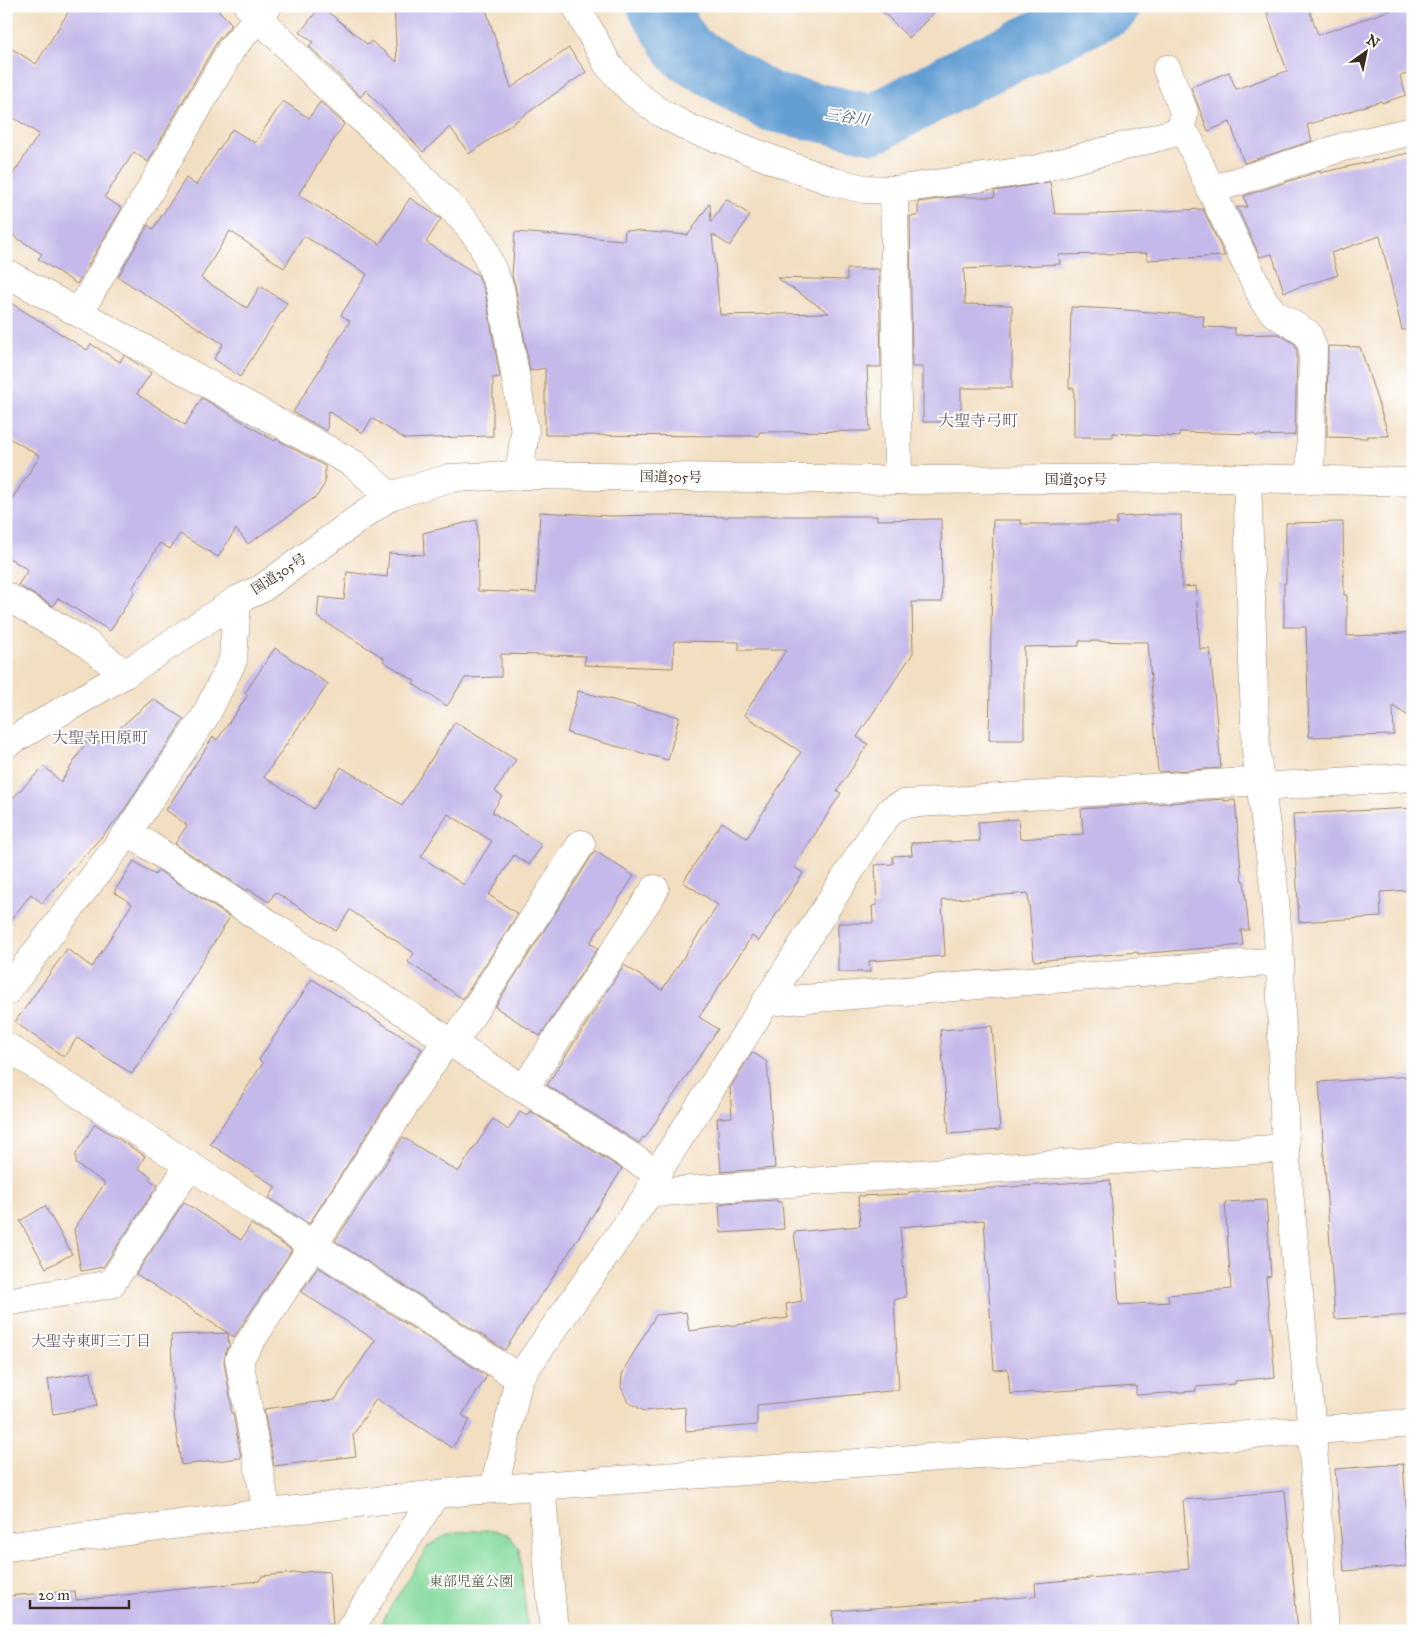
<svg xmlns="http://www.w3.org/2000/svg" width="1419" height="1637" font-family="'IM FELL Great Primer','Noto Serif JP',serif">
  <style>
    .green { fill: #83d99c; stroke: #5f825d }
    .lines { fill: none; stroke-linecap: round; stroke-linejoin: round }
    .river { stroke: #649ed3; stroke-width: 59 }
    .building { fill: #c4b9ea; fill-rule: evenodd }
    .minor-casing { stroke: #968470; stroke-width: 29 }
    .highway-casing { stroke: #968470; stroke-width: 29 }
    .minor { stroke: #fff; stroke-width: 28 }
    .highway { stroke: #fff; stroke-width: 28 }
    .labels { text-anchor: middle; dominant-baseline: central; stroke-width: 4; stroke-linejoin: round; paint-order: stroke }
    .street-label { font-size: 14px; fill: #3b2a1e; stroke: #fff }
    .park-label { font-size: 14px; fill: #515f44; stroke: #fff }
    .water-label { font-size: 15px; font-style: italic; fill: #4d5e6f; stroke: #fff }
    .neighbourhood-label { font-size: 15px; fill: #6b5c65; stroke: #fff }
    .quarter-label { font-size: 16px; fill: #6b5c65; stroke: #fff }
  </style>
  <rect width="100%" height="100%" fill="#fff"/>
  <filter id="ink" filterUnits="userSpaceOnUse"><feTurbulence type="fractalNoise" baseFrequency=".02" numOctaves="2"/><feDisplacementMap in="SourceGraphic" scale="10" xChannelSelector="R" yChannelSelector="G"/><feConvolveMatrix kernelMatrix="1 2 1 2 8 2 1 2 1" color-interpolation-filters="sRGB"/></filter>
  <filter id="wash" filterUnits="userSpaceOnUse"><feTurbulence type="fractalNoise" baseFrequency=".0096" numOctaves="4" result="noise"/><feDisplacementMap in="SourceGraphic" scale="20" xChannelSelector="R" yChannelSelector="G"/><feGaussianBlur stdDeviation="1.12" result="paint"/><feColorMatrix in="noise" values="0 0 0 0 0 0 0 0 0 0 0 0 0 0 0 0 0 1.4 0 .05"/><feComposite in="paint" operator="in"/></filter>
  <g filter="url(#wash)">
    <rect width="100%" height="100%" fill="#f2dec1"/>
    <polygon class="green" points="483,1530 495,1530 509,1535 519,1548 528,1631 376,1631 428,1546 443,1537 456,1532"/>
    <g class="lines">
      <polyline class="river" points="657,6 685,51 770,102 873,124 971,72 1111,6"/>
    </g>
    <g id="blocks">
      <g class="building">
        <polygon points="72,6 214,6 232,24 218,40 148,162 134,152 105,196 105,198 122,208 77,284 38,259 42,254 6,231 6,185 39,134 6,113 6,45 36,64"/>
        <polygon points="321,6 368,45 371,41 397,62 394,6 485,6 511,88 569,48 586,72 469,154 450,127 423,152 366,90 361,97 309,46 313,42 300,32"/>
        <polygon points="877,6 941,6 909,38"/>
        <polygon points="1287,6 1308,6 1318,35 1402,6 1413,6 1413,72 1400,76 1406,95 1382,103 1381,101 1307,125 1312,141 1244,163 1230,122 1208,131 1191,87 1229,72 1236,89 1287,71 1267,13"/>
        <polygon points="283,101 309,118 320,102 344,124 298,195 380,244 410,198 441,219 426,242 478,275 485,292 500,377 493,378 493,436 405,439 372,418 363,433 328,411 327,431 293,412 350,321 341,315 367,274 304,236 284,268 230,231 201,278 247,308 260,286 287,303 240,377 214,359 223,344 118,277 148,225 153,229 186,178 196,185 232,129 255,143"/>
        <polygon points="1413,152 1413,329 1402,330 1380,236 1331,253 1338,275 1284,292 1272,254 1260,257 1237,207 1247,207 1244,196 1320,171 1320,173"/>
        <polygon points="1050,182 1055,214 1106,214 1203,209 1225,256 1147,260 1147,253 1059,255 1060,264 964,269 965,304 1012,305 1012,388 961,388 961,422 923,422 923,367 912,367 910,216 918,216 918,202 953,197 995,197 994,191"/>
        <polygon points="726,199 750,215 730,246 712,234 720,315 829,313 777,278 847,280 847,269 879,269 881,367 867,367 870,431 759,432 759,436 545,435 545,368 530,371 515,285 512,276 515,232 624,240 625,230 688,235 710,203 711,222"/>
        <polygon points="6,300 87,350 91,344 120,362 124,355 151,373 137,394 185,425 202,398 275,441 276,439 325,466 325,483 317,496 248,544 236,529 218,557 180,534 170,549 160,543 132,589 135,591 110,631 58,598 53,606 18,585 28,570 6,556 6,508 40,456 6,436"/>
        <polygon points="1071,307 1112,309 1204,316 1203,327 1235,328 1235,335 1279,334 1295,344 1297,351 1295,435 1256,436 1254,434 1179,432 1179,437 1113,433 1113,437 1074,437 1074,388 1069,388"/>
        <polygon points="1328,346 1360,347 1389,436 1367,436 1367,438 1327,437"/>
        <polygon points="540,512 610,516 663,515 728,517 728,516 877,516 877,520 941,519 942,602 912,602 913,653 857,737 868,744 837,791 841,793 794,867 803,873 759,941 752,936 699,1017 718,1029 645,1138 643,1137 639,1143 547,1085 624,965 662,990 718,905 683,882 722,822 747,838 801,752 744,715 786,650 739,650 739,642 674,641 673,668 584,665 586,656 501,654 501,677 465,678 447,706 413,684 415,681 383,661 384,658 317,617 319,597 344,600 347,572 387,577 389,553 424,555 423,533 477,520 478,591 536,593"/>
        <polygon points="1151,515 1181,515 1182,587 1196,586 1200,649 1210,649 1221,768 1158,772 1148,642 1079,641 1079,646 1024,647 1024,740 989,740 993,520 1021,520 1021,524 1117,524 1117,517"/>
        <polygon points="1343,522 1344,595 1347,595 1347,636 1378,635 1413,632 1413,719 1393,706 1394,735 1309,737 1306,627 1284,627 1284,583 1286,583 1286,523"/>
        <path d="M275,648l53,36 -64,93 50,32 27,-42 61,38 53,-83 61,38 -21,31 7,5 -10,16 50,33 -13,20 -15,-10 -25,40 29,19 -55,85 -55,-37 6,-9 -64,-43 -14,21 -61,-39 -6,10 -21,-13 -1,2 -72,-47 12,-19 -21,-15 47,-73 4,3 31,-45 -3,-2zM448,814l44,27 -28,44 -43,-28z"/>
        <polygon points="578,691 679,717 668,760 567,733"/>
        <polygon points="153,699 184,719 120,816 42,903 31,894 6,926 6,805 44,766 61,782 90,736 101,744"/>
        <polygon points="1224,799 1224,801 1235,800 1242,881 1244,881 1249,930 1241,930 1243,945 1138,954 1138,952 1034,961 1028,893 942,900 945,956 869,961 870,972 838,972 838,923 873,923 872,906 877,905 875,865 893,864 893,856 912,855 911,843 980,841 978,822 1018,819 1020,839 1083,834 1081,809"/>
        <polygon points="1413,808 1413,890 1380,892 1381,917 1299,922 1293,814"/>
        <polygon points="595,851 634,876 590,943 598,948 540,1036 495,1007"/>
        <polygon points="134,861 155,875 158,870 230,917 132,1074 77,1038 64,1057 15,1022 67,949 92,967 132,904 114,892"/>
        <polygon points="312,979 422,1049 309,1224 269,1198 276,1187 210,1144 263,1063 259,1060"/>
        <polygon points="992,1026 1000,1130 949,1134 940,1030"/>
        <polygon points="752,1052 767,1062 775,1168 721,1172 717,1118 732,1117 730,1088"/>
        <polygon points="1413,1076 1413,1315 1335,1319 1319,1082"/>
        <polygon points="530,1111 622,1169 543,1293 542,1293 505,1350 335,1241 403,1137 458,1172 493,1119 508,1130 520,1112 527,1116"/>
        <polygon points="95,1124 145,1156 138,1168 151,1177 149,1180 158,1185 103,1267 81,1271 74,1229 105,1183 76,1164 76,1154"/>
        <polygon points="1110,1180 1119,1305 1169,1302 1168,1295 1231,1289 1225,1202 1266,1200 1271,1276 1266,1277 1275,1377 1235,1381 1235,1384 1196,1387 1196,1391 1136,1395 1136,1386 1010,1394 1008,1369 994,1370 984,1220 900,1227 906,1297 894,1300 899,1390 757,1405 757,1425 686,1431 685,1407 644,1411 628,1402 621,1387 622,1375 627,1364 656,1315 686,1312 689,1331 788,1318 786,1304 802,1301 794,1232 860,1226 858,1196 909,1194 909,1192 936,1190 936,1192"/>
        <polygon points="777,1200 777,1202 782,1202 784,1229 721,1233 719,1205 723,1205 723,1203"/>
        <polygon points="184,1202 241,1240 251,1224 292,1250 234,1337 228,1333 229,1346 226,1351 224,1362 231,1402 231,1413 233,1413 241,1458 181,1465 174,1413 171,1335 228,1333 136,1274"/>
        <polygon points="45,1206 72,1254 46,1268 20,1221"/>
        <polygon points="318,1267 487,1376 462,1415 470,1420 452,1448 376,1399 353,1435 356,1456 274,1466 264,1409 335,1400 375,1340 301,1292"/>
        <polygon points="91,1372 97,1406 53,1414 48,1379"/>
        <polygon points="1403,1464 1408,1529 1404,1529 1407,1566 1344,1571 1335,1469"/>
        <polygon points="1285,1491 1298,1631 834,1631 833,1611 1036,1596 1035,1583 1189,1569 1183,1500"/>
        <polygon points="316,1571 329,1572 333,1624 315,1626 315,1631 6,1631 6,1596 75,1591 76,1600 259,1581 262,1576"/>
      </g>
    </g>
  </g>
  <g filter="url(#ink)">
    <use href="#blocks" fill-opacity="0" stroke="#968470" stroke-width="1"/>
    <g class="lines">
      <defs>
        <g id="minor">
          <polyline points="248,6 322,82 400,154 466,223 481,242 500,288 525,432 519,475"/>
          <polyline points="576,6 608,65 633,92 661,113 693,130 723,140 773,160 834,182 864,189 894,190 1038,169 1181,131 1188,138 1211,190 1343,147 1413,131"/>
          <polyline points="1167,69 1184,112 1181,131"/>
          <polyline points="894,190 898,480"/>
          <polyline points="1211,190 1264,301 1274,313 1308,334 1313,348 1310,480"/>
          <polyline points="6,273 354,464 390,496"/>
          <polyline points="79,313 232,48 268,6"/>
          <polyline points="1247,478 1256,752 1273,878 1280,961 1285,1148 1312,1431 1325,1631"/>
          <polyline points="6,596 86,643 125,674"/>
          <polyline points="1261,787 1413,777"/>
          <polyline points="128,832 453,1044 657,1173"/>
          <polyline points="6,992 128,832 206,715 233,660 237,600"/>
          <polyline points="766,1002 1280,961"/>
          <polyline points="453,1044 581,844"/>
          <path d="M6,1046c170,112 342,221 513,332"/>
          <polyline points="524,1089 655,889"/>
          <polyline points="649,1193 1285,1148"/>
          <polyline points="6,1302 111,1284 189,1166"/>
          <polyline points="541,1486 554,1631"/>
          <polyline points="494,1489 519,1378 649,1193 657,1173 872,836 891,810 904,804 1260,781"/>
          <polyline points="267,1513 239,1359 447,1040"/>
          <polyline points="6,1547 241,1516 466,1491 1413,1423"/>
          <polyline points="349,1631 435,1495"/>
        </g>
        <polyline id="highway" points="6,744 125,674 237,600 261,589 390,496 449,478 519,475 898,480 1247,478 1413,482"/>
      </defs>
      <use href="#minor" class="minor-casing"/>
      <use href="#highway" class="highway-casing"/>
      <use href="#minor" class="minor"/>
      <use href="#highway" class="highway"/>
    </g>
  </g>
  <g class="labels">
    <g class="street-label">
      <text transform="translate(671 477) rotate(1)">国道305号</text>
      <text x="1076" y="479">国道305号</text>
      <text transform="translate(279 574) rotate(-33)">国道305号</text>
    </g>
    <g class="park-label">
      <text x="471" y="1581">東部児童公園</text>
    </g>
    <g class="water-label">
      <text transform="translate(847 117) rotate(9)">三谷川</text>
    </g>
    <g class="neighbourhood-label">
      <text x="91" y="1341">大聖寺東町三丁目</text>
    </g>
    <g class="quarter-label">
      <text x="978" y="420">大聖寺弓町</text>
      <text x="100" y="737">大聖寺田原町</text>
    </g>
  </g>
  <rect width="1419" height="1637" fill="none" stroke="#fff" stroke-width="25"/>
  <g transform="translate(1366 52) rotate(33)" stroke="#ffffff" stroke-width="4" paint-order="stroke">
  <path d="M0-4L9 19L0 12L-9 19Z" fill="#3b2a1e"/>
  <text y="-8" font-size="14" font-weight="bold" text-anchor="middle" fill="#3b2a1e">N</text>
  </g>
  <path d="M30 1600v8h99v-8" fill="none" stroke="#3b2a1e" stroke-width="2.5"/>
  <text x="38" y="1600" font-size="15" fill="#3b2a1e" stroke="#ffffff" stroke-width="4" paint-order="stroke">20 m</text>
</svg>
